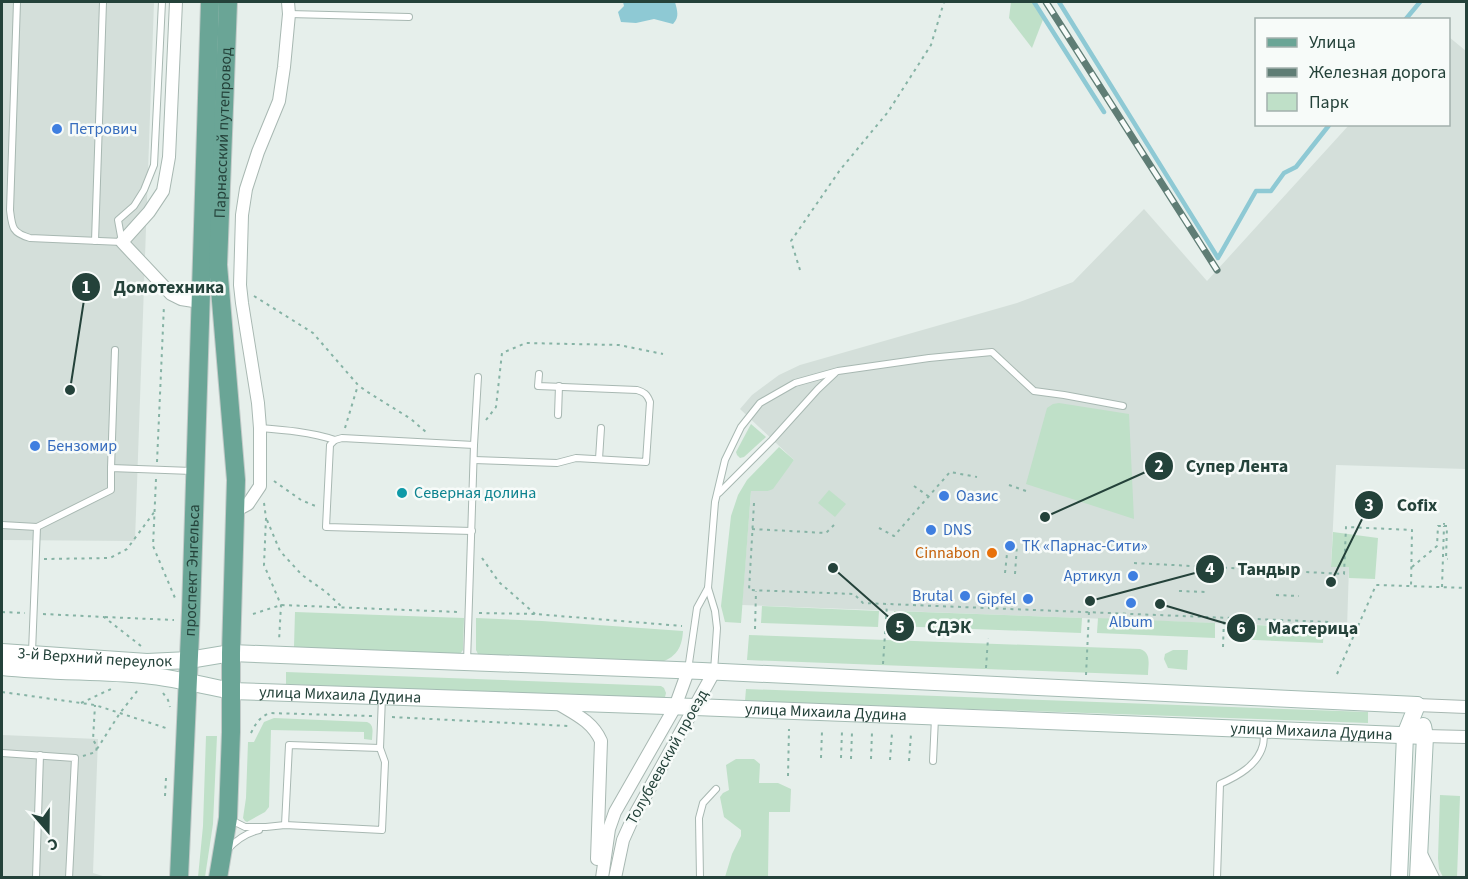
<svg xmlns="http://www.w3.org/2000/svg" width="1468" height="879" font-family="'Source Sans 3',sans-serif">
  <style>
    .built { fill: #d4dfda }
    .green { fill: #bfe0c8 }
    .water { fill: #8ec9d4 }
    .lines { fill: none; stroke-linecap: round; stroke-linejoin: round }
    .stream { stroke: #8ec9d4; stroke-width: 4.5 }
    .lane-casing { stroke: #a8b8b2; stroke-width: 8 }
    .street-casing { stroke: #a8b8b2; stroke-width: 14 }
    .secondary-casing { stroke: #a4bbb3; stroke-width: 18 }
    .primary-casing { stroke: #c2cac8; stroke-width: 20 }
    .path { stroke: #86b3a5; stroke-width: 2; stroke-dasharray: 3 4.5; stroke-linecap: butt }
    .lane { stroke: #fff; stroke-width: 6 }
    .street { stroke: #fff; stroke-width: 12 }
    .secondary { stroke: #fff; stroke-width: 16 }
    .primary { stroke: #6aa596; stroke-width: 18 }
    .rail-casing { stroke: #5f7d75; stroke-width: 7 }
    .rail { stroke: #f7fbf9; stroke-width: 4.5; stroke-dasharray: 14; stroke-linecap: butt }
    .shop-dot { fill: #3f7fe0; stroke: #f7fbf9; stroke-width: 2 }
    .culture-dot { fill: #0f9aa8; stroke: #f7fbf9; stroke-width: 2 }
    .food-dot { fill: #e8710a; stroke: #f7fbf9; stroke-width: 2 }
    .labels { text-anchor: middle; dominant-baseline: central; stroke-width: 5; stroke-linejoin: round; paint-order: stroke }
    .shop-label { font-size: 16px; fill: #366cbe; stroke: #f7fbf9; text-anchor: start }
    .street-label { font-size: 16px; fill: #24423a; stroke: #f7fbf9 }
    .culture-label { font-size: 16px; fill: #0d838f; stroke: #f7fbf9; text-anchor: start }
    .food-label { font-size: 16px; fill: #c56008; stroke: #f7fbf9; text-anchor: end }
    .leader { fill: none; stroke: #24423a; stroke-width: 2 }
    .callout-dot { fill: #24423a; stroke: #f7fbf9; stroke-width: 2 }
    .mark-label { font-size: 18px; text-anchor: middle; font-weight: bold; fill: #fff }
    .callout-label { font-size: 18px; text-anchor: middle; font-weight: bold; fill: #24423a; stroke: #f7fbf9; stroke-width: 5; stroke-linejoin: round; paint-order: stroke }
  </style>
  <rect width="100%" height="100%" fill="#e6efeb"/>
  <g class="built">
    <polygon points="2,2 154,2 135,541 2,540"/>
    <polygon points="1449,37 1466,51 1466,469 1336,465 1331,566 1349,567 1347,628 742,605 751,491 768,491 794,460 740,409 752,395 779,375 800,365 1017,303 1073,282 1144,209 1207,281 1349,125 1448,124"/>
    <polygon points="2,735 98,739 93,873 106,877 2,878"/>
  </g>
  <g class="green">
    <polygon points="1011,2 1034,2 1044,17 1032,48 1009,18"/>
    <polygon points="1059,403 1129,414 1134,519 1026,484 1047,408 1053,404"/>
    <polygon points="751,424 766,437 744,457 740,458 737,455 736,452"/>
    <polygon points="779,447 794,460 773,489 768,491 751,491 741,623 725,622 721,606 731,516 738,495 747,480"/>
    <polygon points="829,490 846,504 835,517 818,503"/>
    <polygon points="1333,532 1378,538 1375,579 1349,578 1349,567 1331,567"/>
    <polygon points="762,606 879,611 878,627 761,623"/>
    <polygon points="894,611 1082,618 1081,633 894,626"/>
    <polygon points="295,612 464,618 463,650 460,654 294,647"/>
    <path d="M476,618l66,3 141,10c-1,16 -6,25 -21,31l-184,-8 -2,-4z"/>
    <polygon points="1098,618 1215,623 1215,638 1097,633"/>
    <polygon points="1233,624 1324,628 1323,643 1232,639"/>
    <path d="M749,635l391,14c12,4 8,16 8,26l-401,-15z"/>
    <polygon points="1173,650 1188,650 1187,670 1168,668 1164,659 1165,654"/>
    <polygon points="286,672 661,686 664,688 666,693 665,697 659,699 286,684"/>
    <polygon points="746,689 1368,712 1368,723 745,701"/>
    <path d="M274,718l93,4c8,3 5,11 5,18l-8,-1v-7l-93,-2 -2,77 -4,5 -18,10 -2,-1 -2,-3 3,-20 2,-56h6l10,-20z"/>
    <polygon points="206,736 217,736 213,824 205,877 198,877 203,826"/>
    <polygon points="736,759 754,759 760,764 759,783 778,783 791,789 790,812 769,812 768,877 725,877 732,854 741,836 741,830 724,817 720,797 723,793 729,790 726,765"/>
    <polygon points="1440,795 1460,796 1457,877 1443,877 1439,869 1438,858"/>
  </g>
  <path class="water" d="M623,2h52c2,8 5,15 -2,22l-19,-5 -18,4 -15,-1 -3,-10 6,-6z"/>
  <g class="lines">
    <g class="stream">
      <polyline points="1034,2 1104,112"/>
      <polyline points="1059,2 1218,258 1256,191 1271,191 1284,173 1296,167 1330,124"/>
      <polyline points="1405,20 1420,2"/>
    </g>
    <defs>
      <g id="lane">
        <path d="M17,2l-7,208c2,17 2,23 20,28l92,4 -4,-22 16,-14 10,-16 10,-25 8,-163"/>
        <polyline points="289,14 409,17"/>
        <polyline points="95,241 103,2"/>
        <polyline points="558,415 559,386"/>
        <path d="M260,428c25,2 50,4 75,12"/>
        <polyline points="599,459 601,428"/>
        <path d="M474,460l83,3 19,-5 70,4 4,-60c-3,-8 -6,-10 -13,-12l-99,-4 1,-12"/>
        <polyline points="111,468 115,350"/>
        <polyline points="719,493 772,440 818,389 835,373"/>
        <polyline points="2,525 37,527"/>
        <polyline points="472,531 326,527 330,445 335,440 342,438 474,445"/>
        <polyline points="32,652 37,527 111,490 111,468 192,471"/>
        <polyline points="467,662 474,445 478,377"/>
        <polyline points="688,670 697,608 708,588"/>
        <polyline points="714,671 717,628 715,611 708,588 715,502 725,460 741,427 760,403 795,383 838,371 929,358 992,352 1034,391 1064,395 1123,406"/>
        <polyline points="2,753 75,758 69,878"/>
        <polyline points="933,761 935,718"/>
        <polyline points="231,820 245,827 266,827 285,825 382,830 385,762 380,748 382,697"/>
        <polyline points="285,825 289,745 380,748"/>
        <path d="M227,850c9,-10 19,-17 32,-20"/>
        <polyline points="36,878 40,755"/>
        <polyline points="700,878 699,818 703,803 716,789"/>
        <path d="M1217,878l3,-94c18,-8 38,-19 43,-39 1,-5 1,-10 1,-15"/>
      </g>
      <g id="street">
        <polyline points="176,2 169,157 163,191 149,212 122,242 171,294 181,299 200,302"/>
        <polyline points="235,511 248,504 260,486 260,428 258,403 242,303 240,285 242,215 246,189 258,152 279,101 284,67 289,14 288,2"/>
        <path d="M557,703c18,11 35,18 44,38l-4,118"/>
        <polyline points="1417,705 1466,707"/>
        <polyline points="1425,736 1466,737"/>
        <polyline points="1420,852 1433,878"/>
        <polyline points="602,878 609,829 615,812 675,707 688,671"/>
        <polyline points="615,878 623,840 632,820 714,672"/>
      </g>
      <g id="secondary">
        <path id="s1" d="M2,652l145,10 42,-2 42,-7 471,18 715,34"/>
        <path id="s2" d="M2,667c47,5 95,4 142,8 30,3 58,10 87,16l464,16 730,29"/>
        <polyline points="1399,878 1405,735 1417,705"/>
        <polyline points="1418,878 1425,736 1423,726"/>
      </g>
      <g id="primary">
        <path id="s3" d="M179,878l12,-267 19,-609"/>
        <path id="s4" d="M218,878l10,-60 3,-86v-79l5,-173 -18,-215 10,-263"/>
      </g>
    </defs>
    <use href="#lane" class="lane-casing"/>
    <use href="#street" class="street-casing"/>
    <use href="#secondary" class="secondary-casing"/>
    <use href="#primary" class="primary-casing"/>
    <g class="path">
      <polyline points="800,270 791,241 840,170 888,112 931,45 944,2"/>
      <polyline points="254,296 313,333 358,385 366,391 411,419 427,433"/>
      <polyline points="486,420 496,407 502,353 526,343 619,345 663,354"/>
      <polyline points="345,428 358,385"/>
      <polyline points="157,462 164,305"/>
      <polyline points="156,479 153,546 175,598"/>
      <polyline points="274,481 301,500 318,507"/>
      <polyline points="1009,485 1026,491"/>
      <polyline points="914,486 928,496"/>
      <polyline points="264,503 266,518 264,565 281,605 279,641"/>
      <polyline points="754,503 749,590 854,594 863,603 1329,622 1354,633"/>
      <polyline points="267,520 280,551 302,575 326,592 342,607"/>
      <polyline points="1444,526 1447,526 1446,559 1448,559"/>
      <polyline points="879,528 894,536 950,472 977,477"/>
      <polyline points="752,529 826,533 834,525"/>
      <polyline points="482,558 499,582 535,614"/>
      <polyline points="44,559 110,558 127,549 155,511"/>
      <polyline points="1134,563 1344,574 1346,527 1412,530 1411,587"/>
      <polyline points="1412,567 1437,546 1438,526 1444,526 1444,523"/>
      <polyline points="1005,573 1008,544"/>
      <polyline points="1015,574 1017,545"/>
      <polyline points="1442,587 1444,526"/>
      <polyline points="1179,591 1206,592"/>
      <polyline points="1276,595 1299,596"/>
      <polyline points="2,612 25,613"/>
      <polyline points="479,613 535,614 682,626"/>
      <polyline points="43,614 104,617 141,646"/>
      <polyline points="253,614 281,605 458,612"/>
      <polyline points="105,617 174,620"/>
      <polyline points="755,629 756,591"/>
      <polyline points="1223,647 1224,618"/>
      <polyline points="883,664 887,604"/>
      <polyline points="986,668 988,638"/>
      <polyline points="1337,674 1376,585 1466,588"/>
      <polyline points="1086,675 1089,612"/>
      <polyline points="2,692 95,705 169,729"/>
      <polyline points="163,693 168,700 170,707"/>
      <polyline points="81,703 111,689"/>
      <polyline points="392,717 569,726"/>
      <path d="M251,733c5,-10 8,-15 18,-20l103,3"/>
      <polyline points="97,749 120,713 138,690"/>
      <polyline points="83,756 96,752 97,746 93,740 95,705"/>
      <polyline points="821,758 822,731"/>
      <polyline points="841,758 842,731"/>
      <polyline points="851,759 852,732"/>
      <polyline points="871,759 872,732"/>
      <polyline points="890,760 892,733"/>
      <polyline points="909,761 911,734"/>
      <polyline points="788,776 789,729"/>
      <polyline points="165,796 166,778"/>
    </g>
    <use href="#lane" class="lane"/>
    <use href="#street" class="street"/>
    <use href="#secondary" class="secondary"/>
    <use href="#primary" class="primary"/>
    <defs>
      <polyline id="rail" points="1046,2 1217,270"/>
    </defs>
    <use href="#rail" class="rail-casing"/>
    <use href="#rail" class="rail"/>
  </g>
  <g class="shop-dot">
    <circle cx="57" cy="129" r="6"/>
    <circle cx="35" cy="446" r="6"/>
    <circle cx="944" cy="496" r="6"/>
    <circle cx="931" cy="530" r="6"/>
    <circle cx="1010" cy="546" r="6"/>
    <circle cx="1133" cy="576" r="6"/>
    <circle cx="965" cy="596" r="6"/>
    <circle cx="1028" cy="599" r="6"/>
    <circle cx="1131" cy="603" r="6"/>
  </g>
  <circle class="culture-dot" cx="402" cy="493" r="6"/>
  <circle class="food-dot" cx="992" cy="553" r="6"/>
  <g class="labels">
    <g class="shop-label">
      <text x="69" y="129">Петрович</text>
      <text x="47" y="446">Бензомир</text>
      <text x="956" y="496">Оазис</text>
      <text x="943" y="530">DNS</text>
      <text x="1022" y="546">ТК «Парнас-Сити»</text>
      <text x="1121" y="576" text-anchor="end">Артикул</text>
      <text x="953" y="596" text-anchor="end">Brutal</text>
      <text x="1016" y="599" text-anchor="end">Gipfel</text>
      <text x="1131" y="622" text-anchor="middle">Album</text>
    </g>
    <g class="street-label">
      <text stroke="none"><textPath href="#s4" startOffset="747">Парнасский путепровод</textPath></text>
      <text stroke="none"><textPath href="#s3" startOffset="308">проспект Энгельса</textPath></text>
      <text stroke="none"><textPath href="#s1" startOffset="93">3-й Верхний переулок</textPath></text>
      <text stroke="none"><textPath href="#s2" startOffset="340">улица Михаила Дудина</textPath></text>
      <text stroke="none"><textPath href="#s2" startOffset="826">улица Михаила Дудина</textPath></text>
      <text stroke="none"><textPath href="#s2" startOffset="1312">улица Михаила Дудина</textPath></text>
      <text transform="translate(667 757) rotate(-61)">Толубеевский проезд</text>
    </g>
    <g class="culture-label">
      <text x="414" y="493">Северная долина</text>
    </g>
    <g class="food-label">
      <text x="980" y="553">Cinnabon</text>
    </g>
  </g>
  <path class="leader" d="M70 390L86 287M1045 517L1159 466M1331 582L1369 505M1090 601L1210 569M833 568L900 627M1160 604L1241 628"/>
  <g class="callout-dot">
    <circle cx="70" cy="390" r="6"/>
    <circle cx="1045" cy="517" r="6"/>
    <circle cx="1331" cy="582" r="6"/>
    <circle cx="1090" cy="601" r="6"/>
    <circle cx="833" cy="568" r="6"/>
    <circle cx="1160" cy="604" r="6"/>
    <circle cx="86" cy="287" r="15"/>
    <circle cx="1159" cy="466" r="15"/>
    <circle cx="1369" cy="505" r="15"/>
    <circle cx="1210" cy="569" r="15"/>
    <circle cx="900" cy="627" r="15"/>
    <circle cx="1241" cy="628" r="15"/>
  </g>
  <g class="mark-label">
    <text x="86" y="293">1</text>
    <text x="1159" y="472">2</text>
    <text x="1369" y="511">3</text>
    <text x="1210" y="575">4</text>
    <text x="900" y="633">5</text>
    <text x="1241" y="634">6</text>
  </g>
  <g class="callout-label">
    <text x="169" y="293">Домотехника</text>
    <text x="1237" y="472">Супер Лента</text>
    <text x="1417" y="511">Cofix</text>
    <text x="1269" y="575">Тандыр</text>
    <text x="949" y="633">СДЭК</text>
    <text x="1313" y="634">Мастерица</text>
  </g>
  <rect width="1468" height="879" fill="none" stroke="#24423a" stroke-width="6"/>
  <rect x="1255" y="18" width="195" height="108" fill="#f7fbf9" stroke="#a3b1ad" stroke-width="1.5"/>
  <rect x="1267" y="38" width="30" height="9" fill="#6aa596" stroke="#a3b1ad" stroke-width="1.5"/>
  <text x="1309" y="48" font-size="18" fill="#24423a">Улица</text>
  <rect x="1267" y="68" width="30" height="9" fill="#5f7d75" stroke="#a3b1ad" stroke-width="1.5"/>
  <text x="1309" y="78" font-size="18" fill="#24423a">Железная дорога</text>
  <rect x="1267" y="93" width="30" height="18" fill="#bfe0c8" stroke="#a3b1ad" stroke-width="1.5"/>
  <text x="1309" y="108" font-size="18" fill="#24423a">Парк</text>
  <g transform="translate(48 831) rotate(160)" stroke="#f7fbf9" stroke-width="4.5" paint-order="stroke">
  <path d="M0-4.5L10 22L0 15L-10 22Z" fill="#24423a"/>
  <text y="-9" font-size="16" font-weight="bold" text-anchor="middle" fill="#24423a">С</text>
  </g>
</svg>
